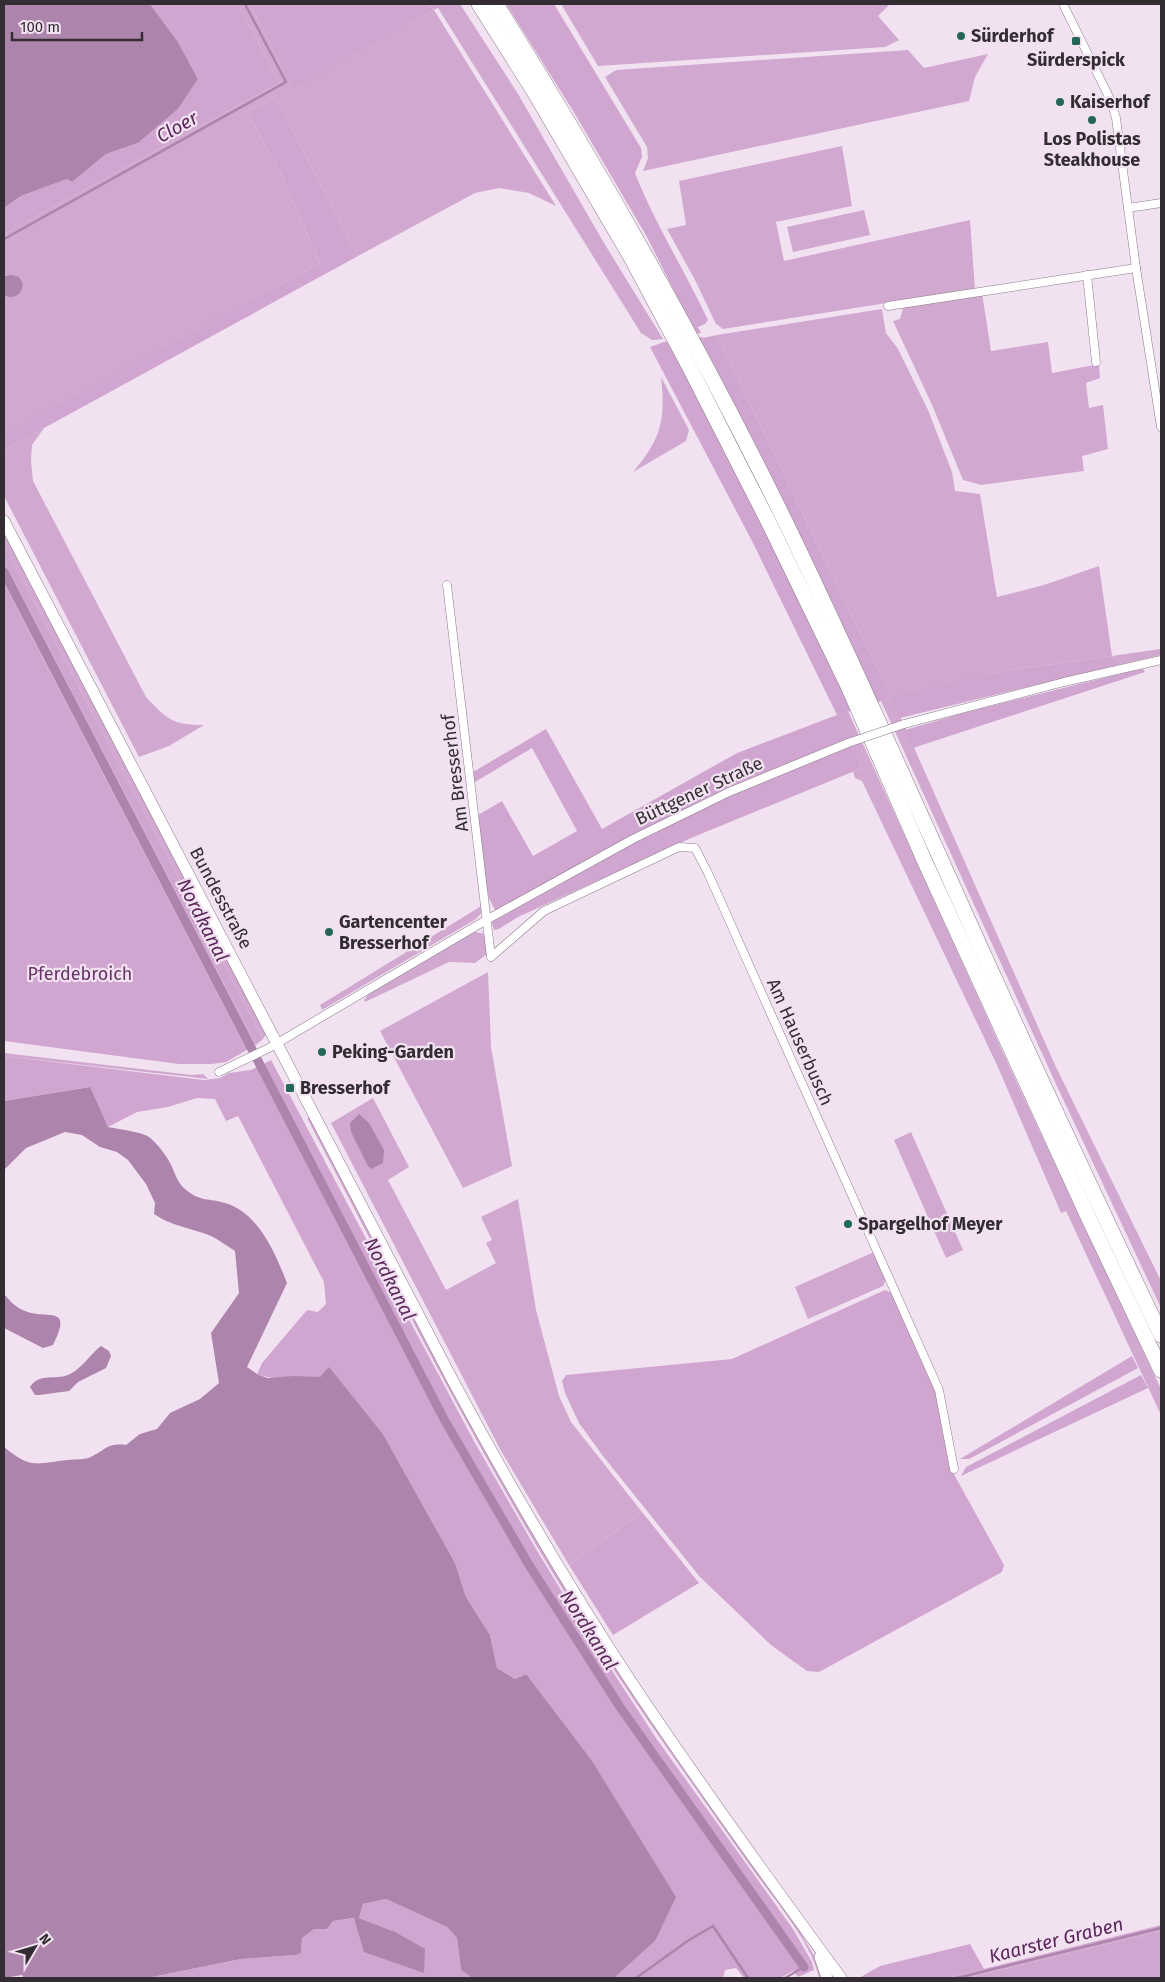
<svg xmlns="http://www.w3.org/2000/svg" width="1165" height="1982" font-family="'Fira Sans',sans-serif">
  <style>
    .green { fill: #d1a8d0 }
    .forest { fill: #d0a6d0 }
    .water { fill: #ad84ac }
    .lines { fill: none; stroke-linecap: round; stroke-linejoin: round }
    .stream { stroke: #ad84ac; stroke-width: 2.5 }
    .canal { stroke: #ad84ac; stroke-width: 9 }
    .minor-casing { stroke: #8a7b89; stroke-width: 9 }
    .secondary-casing { stroke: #8a7b89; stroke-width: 12 }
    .motorway-casing { stroke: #8a7b89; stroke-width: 16 }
    .minor { stroke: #fff; stroke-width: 8 }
    .secondary { stroke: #fff; stroke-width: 11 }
    .motorway { stroke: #fff; stroke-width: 15 }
    .minor-bridge-casing { stroke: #8a7b89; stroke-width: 9; stroke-linecap: butt }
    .minor-bridge { stroke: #fff; stroke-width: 8 }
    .poi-dot { fill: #236759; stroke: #f2e2f1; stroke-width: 2 }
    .labels { text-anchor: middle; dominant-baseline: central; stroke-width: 4.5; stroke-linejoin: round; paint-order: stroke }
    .poi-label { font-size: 18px; font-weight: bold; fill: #332d33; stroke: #f2e2f1; text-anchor: start }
    .street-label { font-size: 18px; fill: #332d33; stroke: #f2e2f1 }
    .park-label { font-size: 18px; fill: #673368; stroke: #f2e2f1 }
    .water-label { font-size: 19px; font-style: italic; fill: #5a275b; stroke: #f2e2f1 }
  </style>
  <rect width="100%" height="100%" fill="#f2e2f1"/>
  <g class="green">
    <polygon points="238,4 250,4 293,87 434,10 426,4 460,4 518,94 604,243 663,339 652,340 641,333 438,8 434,10 556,206 529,193 499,188 475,193 358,256 275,97 247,112 280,172 320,263 4,436 4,296 7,297 7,275 4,276 4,234 279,83"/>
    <polygon points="561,4 890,4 878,16 899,40 885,47 598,66"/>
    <polygon points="908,50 924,68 988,54 975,77 969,101 643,171 648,158 647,147 605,77 616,70"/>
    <polygon points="842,146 852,206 776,222 784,261 970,220 975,289 723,329 716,324 695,280 667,229 686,225 679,181"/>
    <polygon points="864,210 870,235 793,252 787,227"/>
    <polygon points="982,293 991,351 1048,342 1052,373 1099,364 1100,378 1086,383 1089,408 1103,405 1108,449 1082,456 1084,471 981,485 963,480 933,407 893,321 900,319 904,305"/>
    <polygon points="882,309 886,333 898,349 928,410 952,472 955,491 980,494 997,597 1044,585 1099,566 1112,656 1160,649 1161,655 1122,664 1112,656 1010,670 892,698 1055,1065 1161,1281 1161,1308 1056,1084 881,701 891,697 717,335"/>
    <path d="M661,377l28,53 -3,11 -53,31c28,-33 33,-52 28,-95z"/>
    <path d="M44,428l-12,17 -1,16 2,20 113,216c21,22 26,28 58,28l-35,21 -30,11 -135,-261v-46z"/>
    <polygon points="4,530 266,1034 263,1039 4,544"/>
    <polygon points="4,562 256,1045 247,1050 4,584"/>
    <polygon points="848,711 1011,1070 1161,1389 1161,1415 1066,1211 1061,1213 997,1065 862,781 855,778 853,772 862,768 837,715"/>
    <polygon points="483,905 483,911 476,919 322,1010 320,1005"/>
    <polygon points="475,932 486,934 487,954 475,963 449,962 365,1002 364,1000 371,991"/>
    <polygon points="488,972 491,1047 512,1166 463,1188 380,1031"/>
    <polygon points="4,1053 192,1075 203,1074 208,1079 4,1056"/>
    <polygon points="373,1098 409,1167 388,1180 446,1290 496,1263 486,1243 492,1240 481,1217 518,1199 536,1310 559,1396 571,1422 642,1512 569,1565 501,1451 331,1123"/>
    <path d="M307,1118h3l170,323 317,486 19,32 8,19h-5c-7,-36 -49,-84 -71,-115 -56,-80 -113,-158 -165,-241 -102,-162 -187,-334 -276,-504z"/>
    <polygon points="911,1132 963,1250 946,1258 894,1140"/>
    <polygon points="874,1252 886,1279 883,1286 808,1319 795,1287"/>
    <polygon points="1161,1925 1161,1931 968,1978 947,1978"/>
  </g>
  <g class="forest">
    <polygon points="150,4 238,4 279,83 4,234 4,208 21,196 67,179 72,182 106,154 138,143 178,109 198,79 178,42"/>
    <polygon points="250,4 426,4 434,10 293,88"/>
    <path d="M506,4h48l87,144 1,9 -7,16c20,51 50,98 73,147l-3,4 -7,3 3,6 -5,1 -49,-97 -72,-123z"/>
    <polygon points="275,97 358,256 4,450 4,435 320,263 280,172 247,112"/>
    <polygon points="717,335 891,697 1010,670 1112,656 1122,664 900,718 891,698 838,715 862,768 691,838 518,917 499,929 494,930 492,923 495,910 489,898 486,884 478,815 502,801 533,856 577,831 532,748 475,782 473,772 546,729 602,829 737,753 837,715 753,543 650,347 664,342 702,337 703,338"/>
    <polygon points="4,544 263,1039 256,1045 4,562"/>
    <polygon points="4,584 247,1050 226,1062 212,1064 179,1064 4,1041"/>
    <polygon points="1143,669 1145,672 913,748 905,730 963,713 1132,671"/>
    <path d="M4,1056l200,24 16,-2 9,-5 22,-3 20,-10 204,383 61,106 45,74 75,115 137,191 19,33 2,8 -16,7 -5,-6 -13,7h-36l-8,-10 -11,2 -2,8h-109l41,-37 -129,-267 -11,5 -18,-11 -7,-33 -24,-38 -11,-34 -72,-129 -54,-66 -9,9c-19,0 -46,4 -63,-3l5,-11 45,-53 11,2 8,-8 -2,-22 -86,-166 -12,5 -11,-22 -18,-1 -29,9 -31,5 -29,15 -19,-40 -85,14z"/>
    <polygon points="885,1290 892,1293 936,1391 950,1467 1004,1565 1002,1572 819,1672 807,1671 771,1645 700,1577 603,1456 579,1423 565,1393 562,1381 566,1375 732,1359"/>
    <polygon points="1132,1356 1138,1368 986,1450 969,1459 960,1459"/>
    <polygon points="1141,1375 1148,1388 961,1476 966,1467"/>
    <polygon points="642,1512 699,1583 613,1635 569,1565"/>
    <polygon points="386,1899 447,1927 457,1938 461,1970 472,1978 147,1978 241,1959 296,1955 301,1953 302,1938 314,1929 327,1929 333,1921 355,1918 395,1932 359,1918 363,1904"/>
    <polygon points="1161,1931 1161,1978 968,1978"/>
    <polygon points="970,1944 984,1969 947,1978 859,1978 880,1966"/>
  </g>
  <g class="water">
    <polygon points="4,4 150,4 178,42 198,79 178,109 138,143 106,154 72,182 67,179 21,196 4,208"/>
    <path d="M11,275l8,2 4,7c-2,11 -8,15 -19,12v-20z"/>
    <path d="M90,1087l18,40c10,2 34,5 41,10 7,5 16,17 20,24 6,10 7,21 17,29 15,12 23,8 39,13 34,10 50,50 62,80l-40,84 10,7 10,4 27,-2 26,1 9,-10 54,67 72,129 11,34 24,38 7,33 18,11 11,-5 66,87 84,136 -21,44 -41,37h-142l-11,-8 -4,-32 -10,-11 -61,-28 -23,5 -4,14 36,14 30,17 -1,24 -60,-21 -10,-34 -21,3 -6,8h-13l-12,9 -1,15 -5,2 -55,4 -94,19h-123l-2,-3 -18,3v-531c28,23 32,16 64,13 7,-1 17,0 23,-3 16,-8 16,-14 35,-12l14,-11 17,-5 13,-16 30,-14 19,-16 -8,-50 28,-40 -4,-42c-8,-5 -16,-11 -24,-15 -19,-8 -40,-10 -57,-22l1,-11 -9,-19 -18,-24 -11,-8 -17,-5 -18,-12 -17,-3 -39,16 -22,22v-69z"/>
    <polygon points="359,1114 369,1123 384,1150 383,1163 371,1169 368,1166 351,1132 350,1123"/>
    <path d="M4,1294c6,7 11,13 21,17 22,9 49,-7 28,34l-10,3 -39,-20z"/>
    <path d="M101,1346l8,5 2,5 -5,12 -28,14 -9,9 -30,4h-4l-5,-8c8,-13 23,-8 35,-11 15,-4 24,-21 36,-30z"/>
  </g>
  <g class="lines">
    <g class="stream">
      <polyline points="4,239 286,82 245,4"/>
      <polyline points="636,1978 689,1940 713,1926 748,1978"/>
      <polyline points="785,1978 804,1967"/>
      <polyline points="957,1978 1161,1928"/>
    </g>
    <polyline class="canal" points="4,572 445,1421 529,1565 620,1707 804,1967"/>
    <defs>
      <g id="minor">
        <polyline points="1063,4 1111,101 1116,118 1136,268 1161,427"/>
        <polyline points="1128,208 1161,203"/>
        <polyline points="1087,275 1096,362"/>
        <polyline points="888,306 1136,268"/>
        <polyline points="447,585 491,957"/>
        <polyline points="904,724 1064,682 1161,660"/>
        <polyline points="491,957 544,911 679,847 695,848 708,873 939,1390 954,1469"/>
        <polyline points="219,1072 269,1048 488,919 633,839 729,792 848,743"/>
      </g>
      <g id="secondary">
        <path d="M4,521l449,860c55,102 113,202 177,299 67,101 139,200 211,298"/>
        <polyline points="820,1957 827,1978"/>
      </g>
      <g id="motorway">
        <polyline points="479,4 535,93 632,259 690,368 768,521 849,688 925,862 1091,1223 1161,1370"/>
        <path d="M496,4c103,165 199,334 285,509 55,112 105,226 157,340 72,161 146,322 223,482"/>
      </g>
    </defs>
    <use href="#minor" class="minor-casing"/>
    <use href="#secondary" class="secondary-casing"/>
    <use href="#motorway" class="motorway-casing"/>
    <use href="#minor" class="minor"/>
    <use href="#secondary" class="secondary"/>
    <use href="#motorway" class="motorway"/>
    <defs>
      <polyline id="minor-bridge" points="848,743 904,724"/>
    </defs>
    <use href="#minor-bridge" class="minor-bridge-casing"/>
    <use href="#minor-bridge" class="minor-bridge"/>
  </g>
  <g class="poi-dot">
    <circle cx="961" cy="36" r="5"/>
    <rect x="1071" y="36" width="10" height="10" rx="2.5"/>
    <circle cx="1060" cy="102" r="5"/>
    <circle cx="1092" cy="120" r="5"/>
    <circle cx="329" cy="932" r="5"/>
    <circle cx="322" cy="1052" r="5"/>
    <rect x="285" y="1083" width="10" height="10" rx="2.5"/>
    <circle cx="848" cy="1224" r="5"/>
  </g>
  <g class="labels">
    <g class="poi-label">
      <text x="971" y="36">Sürderhof</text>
      <text x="1076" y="60" text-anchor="middle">Sürderspick</text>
      <text x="1070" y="102">Kaiserhof</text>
      <text x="1092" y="139" text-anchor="middle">Los Polistas<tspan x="1092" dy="21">Steakhouse</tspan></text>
      <text x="339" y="922">Gartencenter<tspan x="339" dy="21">Bresserhof</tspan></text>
      <text x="332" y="1052">Peking-Garden</text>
      <text x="300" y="1088">Bresserhof</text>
      <text x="858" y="1224">Spargelhof Meyer</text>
    </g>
    <g class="street-label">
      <text transform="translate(455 773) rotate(-97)">Am Bresserhof</text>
      <text transform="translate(699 791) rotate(-25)">Büttgener Straße</text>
      <text transform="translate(221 898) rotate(62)">Bundesstraße</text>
      <text transform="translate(800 1042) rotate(66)">Am Hauserbusch</text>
    </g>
    <g class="park-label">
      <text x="80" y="974">Pferdebroich</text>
    </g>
    <g class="water-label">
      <text transform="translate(177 127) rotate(-29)">Cloer</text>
      <text transform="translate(203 920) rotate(63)">Nordkanal</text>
      <text transform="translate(390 1279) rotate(63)">Nordkanal</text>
      <text transform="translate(589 1630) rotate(58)">Nordkanal</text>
      <text transform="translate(1056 1940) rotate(-14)">Kaarster Graben</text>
    </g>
  </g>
  <rect width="1165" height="1982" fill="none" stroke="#332d33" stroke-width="10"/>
  <g transform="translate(35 1947) rotate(52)" stroke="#f2e2f1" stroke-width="4" paint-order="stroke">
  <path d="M0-4L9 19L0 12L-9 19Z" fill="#332d33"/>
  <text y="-8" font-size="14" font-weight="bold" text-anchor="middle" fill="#332d33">N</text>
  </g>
  <path d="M12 32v8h130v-8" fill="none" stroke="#332d33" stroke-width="2.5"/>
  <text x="20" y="32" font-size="15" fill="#332d33" stroke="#f2e2f1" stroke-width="4" paint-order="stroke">100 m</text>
</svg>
